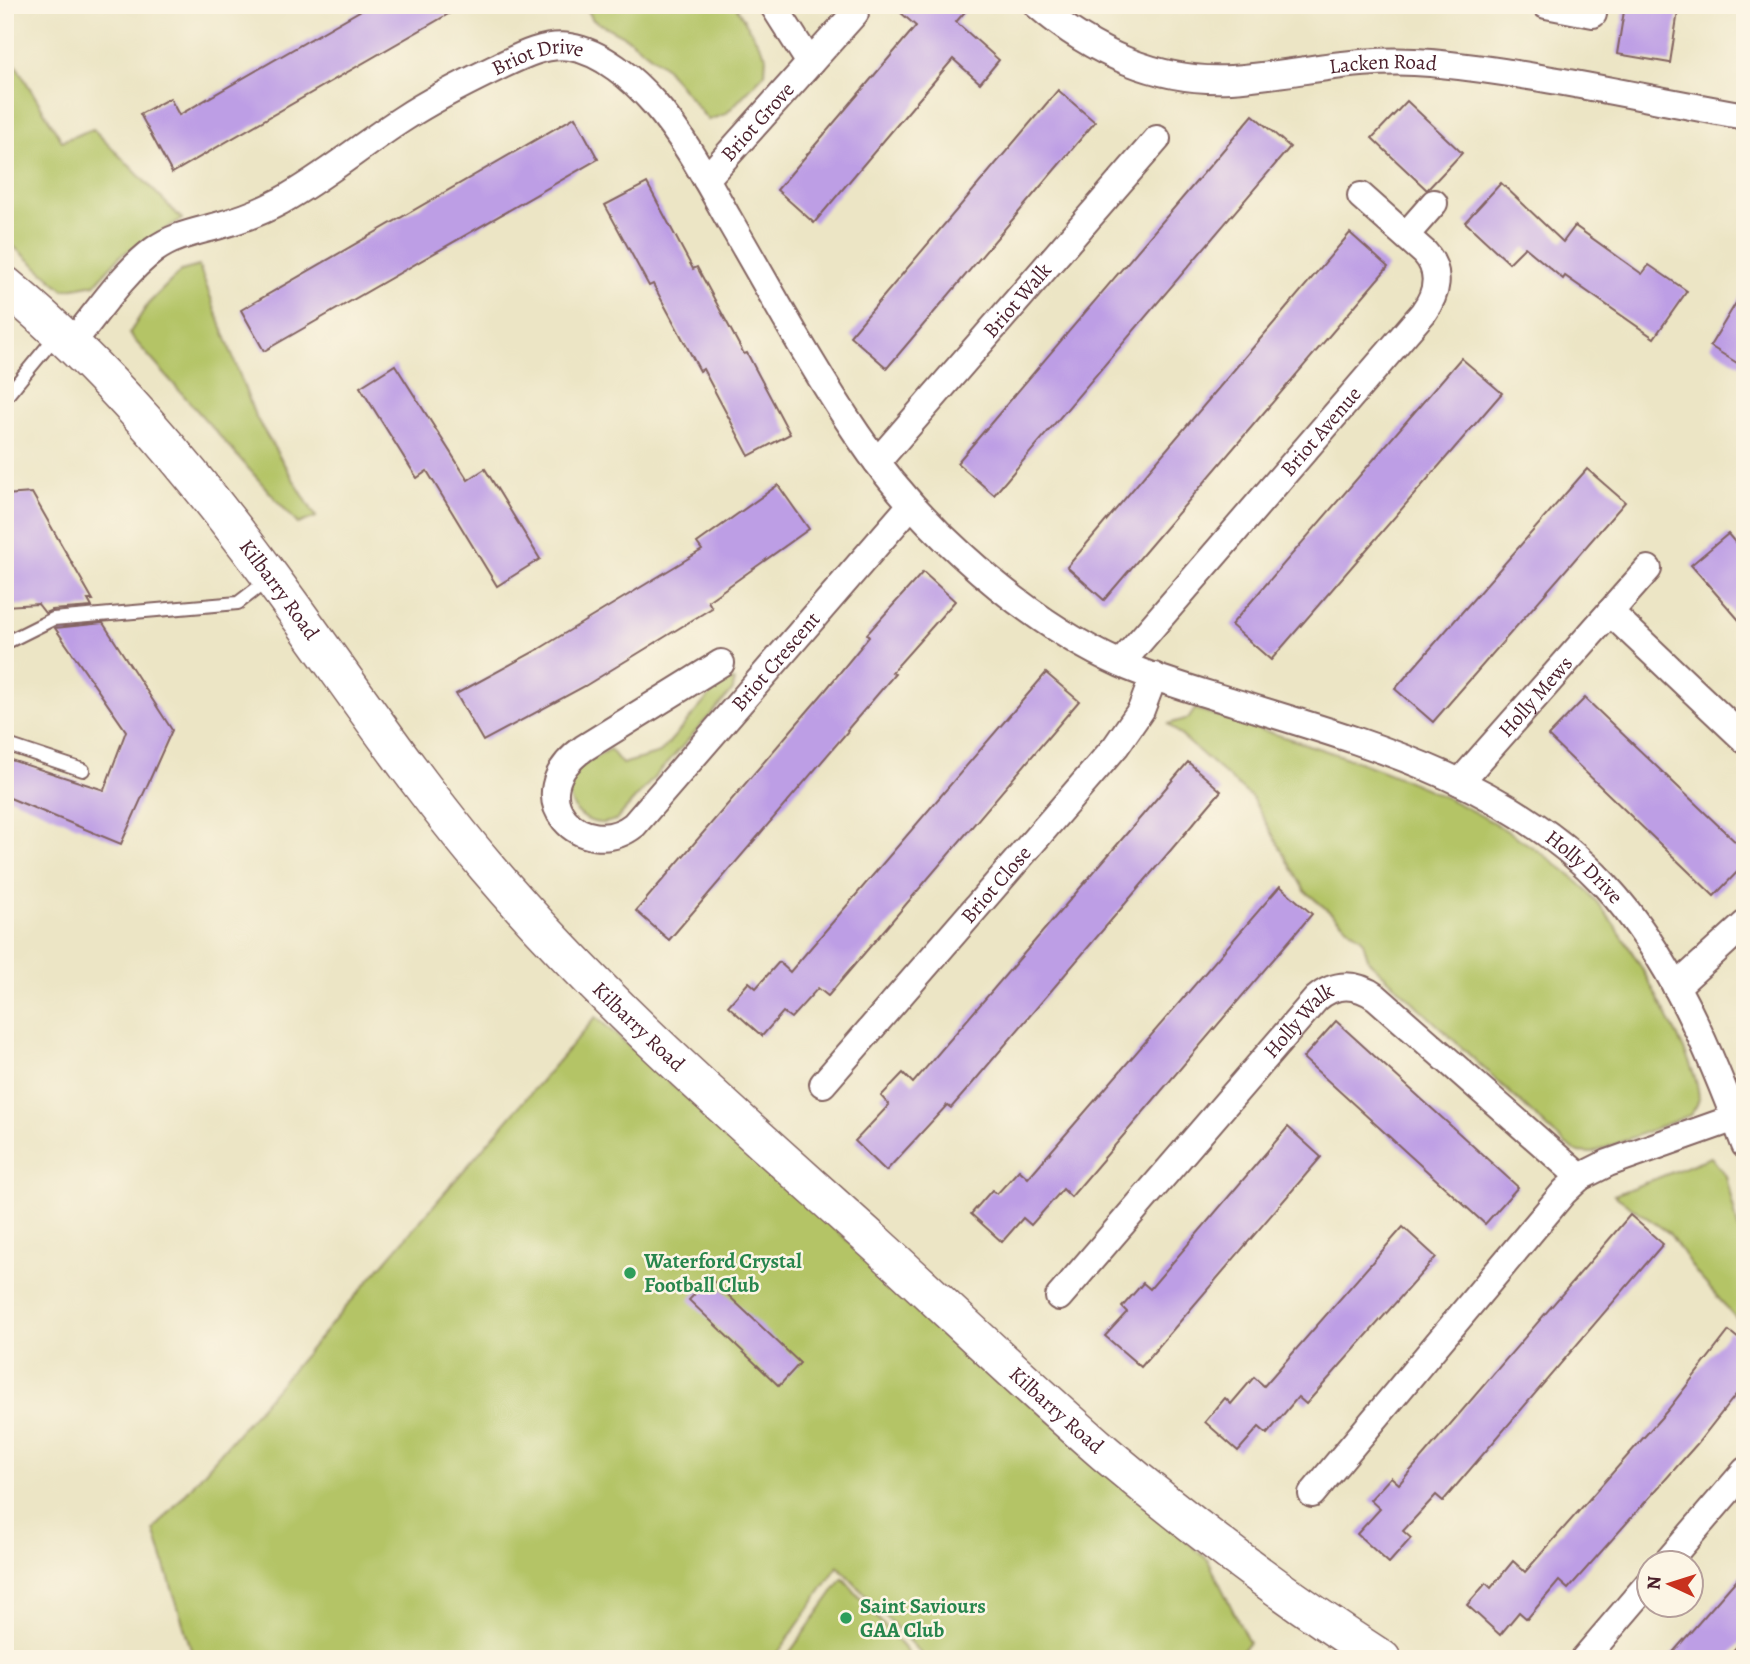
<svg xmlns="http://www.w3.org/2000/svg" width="1750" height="1664" font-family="Alegreya,serif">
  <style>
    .green { fill: #b4c466; stroke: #7f7248; stroke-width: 2 }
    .building { fill: #bd9ee5 }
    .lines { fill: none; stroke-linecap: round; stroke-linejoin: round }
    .lane-casing { stroke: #836461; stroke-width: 16 }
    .street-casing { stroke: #836461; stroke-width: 30 }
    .secondary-casing { stroke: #836461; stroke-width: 40 }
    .lane { stroke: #fff; stroke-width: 12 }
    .street { stroke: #fff; stroke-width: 26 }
    .secondary { stroke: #fff; stroke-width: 37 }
    .leisure-dot { fill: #2e9e5b; stroke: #fcf5e5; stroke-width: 2.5 }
    .labels { text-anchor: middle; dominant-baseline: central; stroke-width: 5; stroke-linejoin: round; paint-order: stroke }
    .street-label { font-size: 21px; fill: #4a1f2b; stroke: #fcf5e5 }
    .leisure-label { font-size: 21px; font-weight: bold; fill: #27864d; stroke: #fcf5e5; text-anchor: start }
  </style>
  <rect width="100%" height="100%" fill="#fcf5e5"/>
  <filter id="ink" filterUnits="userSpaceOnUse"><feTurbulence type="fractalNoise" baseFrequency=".0143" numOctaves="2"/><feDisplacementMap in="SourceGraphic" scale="14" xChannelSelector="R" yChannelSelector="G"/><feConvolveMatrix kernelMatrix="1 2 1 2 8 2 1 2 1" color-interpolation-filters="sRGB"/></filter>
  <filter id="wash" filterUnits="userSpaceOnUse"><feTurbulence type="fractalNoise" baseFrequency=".00686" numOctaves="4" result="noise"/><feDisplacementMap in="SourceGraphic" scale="28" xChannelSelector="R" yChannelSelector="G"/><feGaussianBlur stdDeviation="1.57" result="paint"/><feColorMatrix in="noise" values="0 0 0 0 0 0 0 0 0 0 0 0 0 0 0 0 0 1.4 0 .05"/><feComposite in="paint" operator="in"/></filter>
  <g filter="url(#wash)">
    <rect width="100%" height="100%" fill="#ece5c5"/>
    <g class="green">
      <polygon points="585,5 735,5 766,56 765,73 726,114 708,120 665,67 629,39 593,20"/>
      <polygon points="5,47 62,141 93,129 182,219 121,255 95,284 64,290 5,239"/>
      <polygon points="199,266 255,416 316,517 298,524 129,334 148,304 181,271"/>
      <path d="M725,678l9,3 -1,9 -117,130c-5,1 -11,4 -16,3 -25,-2 -42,-32 -23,-53 8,-8 23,-14 33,-21l12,15 38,-11z"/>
      <path d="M1195,709c112,36 229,66 328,132 27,17 52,35 73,60 30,36 51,76 72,117 9,16 35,67 30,84 -1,4 -5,9 -8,13l-98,38 -15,-1 -12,-8 -196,-183 -7,-22 -57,-48 -53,-93 -84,-74 21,-6z"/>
      <polygon points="596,1017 1208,1560 1249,1643 1232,1659 926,1659 838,1566 774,1659 194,1659 154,1530"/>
      <polygon points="1711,1157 1726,1176 1745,1257 1745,1328 1697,1274 1669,1233 1614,1195"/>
      <polygon points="843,1578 913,1659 785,1659"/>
    </g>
    <g id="blocks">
      <g class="building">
        <polygon points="370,5 464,5 172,173 140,114 170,98 179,115"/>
        <polygon points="892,5 971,5 956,22 999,60 980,83 953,59 814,223 777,190 916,26"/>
        <polygon points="1625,5 1679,5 1670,63 1617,54"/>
        <polygon points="1058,90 1095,122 887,368 850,336"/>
        <polygon points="1407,101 1462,153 1427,190 1372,138"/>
        <polygon points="1253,115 1290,147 994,495 957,463"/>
        <polygon points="575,117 598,159 264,351 241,310"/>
        <polygon points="647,183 693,269 697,267 744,354 747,353 790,434 749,456 703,369 700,371 653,284 649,286 605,205"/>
        <polygon points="1501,183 1563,242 1575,226 1642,274 1649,265 1687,291 1654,338 1565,276 1563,279 1525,247 1509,263 1465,222"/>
        <polygon points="1350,233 1388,267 1104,600 1067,567"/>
        <polygon points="1745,288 1745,368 1710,346"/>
        <polygon points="1461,358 1502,393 1271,660 1231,625"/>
        <polygon points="395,365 468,480 485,469 540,559 497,586 427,471 417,478 360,387"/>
        <polygon points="1587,469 1625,502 1433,722 1395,689"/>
        <polygon points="778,485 809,529 708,601 712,608 585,686 483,741 456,694 539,649 702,550 697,543"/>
        <polygon points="32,493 93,600 88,600 92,607 52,610 45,613 38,604 5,606 5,495"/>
        <polygon points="1728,534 1745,554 1745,627 1691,565"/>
        <polygon points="923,572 955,601 892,672 895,674 847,730 848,731 669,940 636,911 824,692 869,637 867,634"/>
        <polygon points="103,623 172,730 121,844 5,796 5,758 104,790 126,731 55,628"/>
        <polygon points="1046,673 1079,701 828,996 818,988 791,1018 783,1012 762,1036 728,1006 749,982 756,988 779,962 790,972"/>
        <polygon points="1585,698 1745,851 1745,864 1714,896 1548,736"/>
        <polygon points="1188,762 1221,791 971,1085 951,1108 947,1105 886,1171 855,1141 889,1105 881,1096 903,1073 913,1083"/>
        <polygon points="1280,886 1312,914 1071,1197 1063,1189 1031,1225 1023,1218 1002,1242 971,1214 992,1190 997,1194 1019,1170 1028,1178"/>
        <polygon points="1336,1021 1518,1187 1485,1224 1303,1058"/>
        <polygon points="1288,1127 1321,1157 1141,1367 1105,1336 1127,1312 1122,1307 1143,1283 1150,1289"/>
        <polygon points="1630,1215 1663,1244 1443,1501 1436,1495 1403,1531 1411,1538 1389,1563 1357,1534 1380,1509 1370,1500 1391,1477 1399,1484"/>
        <polygon points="1403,1227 1436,1257 1306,1404 1298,1397 1267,1434 1259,1427 1238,1451 1205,1422 1225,1398 1231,1404 1254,1377 1264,1386"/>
        <polygon points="710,1278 800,1363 779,1386 689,1300"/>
        <polygon points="1729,1331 1745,1344 1745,1383 1697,1444 1568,1589 1559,1581 1527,1619 1519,1612 1500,1635 1467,1605 1486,1583 1491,1588 1513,1561 1525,1572 1667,1411"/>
        <polygon points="1745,1570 1745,1637 1726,1659 1667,1659"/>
      </g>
    </g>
  </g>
  <g filter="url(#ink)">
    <use href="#blocks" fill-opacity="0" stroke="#836461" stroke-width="2"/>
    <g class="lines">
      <defs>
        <g id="lane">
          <polyline points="5,398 56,336"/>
          <polyline points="5,643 53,619 238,603 268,580"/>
          <polyline points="5,744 83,770"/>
        </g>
        <g id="street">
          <polyline points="773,5 810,63"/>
          <path id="s1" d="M1037,5c54,47 122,78 194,74 70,-5 127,-23 200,-16 105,10 210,35 314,53"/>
          <polyline points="1546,5 1593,14"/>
          <path id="s2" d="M706,179l149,-166"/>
          <polyline points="1406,235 1434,203"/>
          <path id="s3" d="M71,344c26,-31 50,-69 83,-94 19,-14 41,-18 63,-24 22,-6 44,-14 64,-25 43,-24 81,-56 123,-83 29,-19 59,-34 90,-49 23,-11 49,-26 76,-22 32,5 63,32 84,56 30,34 52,76 74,115 42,72 82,147 129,216 30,45 65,85 105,121 47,43 101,83 159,109 39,17 80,28 119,40 130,40 269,78 365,181 66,71 106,169 140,260"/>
          <path id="s4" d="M877,462l280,-323"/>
          <polyline points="1610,612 1745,740"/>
          <path id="s5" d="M721,663l-137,85c-69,49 0,116 50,77l277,-320"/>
          <path id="s6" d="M1121,663l302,-350c14,-19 19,-41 2,-60l-64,-57"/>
          <path id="s7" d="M1460,782l188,-213"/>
          <polyline points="1676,987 1745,924"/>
          <path id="s8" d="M823,1084l293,-338 25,-36 13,-34"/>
          <path id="s9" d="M1059,1297l257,-298c19,-17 40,-16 60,-2l204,180 28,-14 127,-45"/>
          <polyline points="1312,1494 1564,1192 1580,1177"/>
          <polyline points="1667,1562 1745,1471"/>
          <polyline points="1584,1659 1648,1584"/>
        </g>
        <g id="secondary">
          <path id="s10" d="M5,285c101,83 186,185 264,290 72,97 139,199 217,291 117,138 254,255 388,376 77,70 153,144 232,212 88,74 179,143 276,205"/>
        </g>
      </defs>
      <use href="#lane" class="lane-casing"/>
      <use href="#street" class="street-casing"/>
      <use href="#secondary" class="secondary-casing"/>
      <use href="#lane" class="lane"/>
      <use href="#street" class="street"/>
      <use href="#secondary" class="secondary"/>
    </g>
  </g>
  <g class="leisure-dot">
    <circle cx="630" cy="1273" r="7"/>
    <circle cx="846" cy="1618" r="7"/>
  </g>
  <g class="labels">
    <g class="street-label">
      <text stroke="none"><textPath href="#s3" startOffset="560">Briot Drive</textPath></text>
      <text stroke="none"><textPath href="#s1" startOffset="366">Lacken Road</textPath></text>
      <text stroke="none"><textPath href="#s2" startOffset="77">Briot Grove</textPath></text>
      <text stroke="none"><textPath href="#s4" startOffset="214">Briot Walk</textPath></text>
      <text stroke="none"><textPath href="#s6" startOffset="306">Briot Avenue</textPath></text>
      <text stroke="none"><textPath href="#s10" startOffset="411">Kilbarry Road</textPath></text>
      <text stroke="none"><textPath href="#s5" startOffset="539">Briot Crescent</textPath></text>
      <text stroke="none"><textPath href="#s7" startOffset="114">Holly Mews</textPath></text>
      <text stroke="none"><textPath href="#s3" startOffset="1950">Holly Drive</textPath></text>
      <text stroke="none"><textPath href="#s8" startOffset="264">Briot Close</textPath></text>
      <text stroke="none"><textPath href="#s9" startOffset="366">Holly Walk</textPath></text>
      <text stroke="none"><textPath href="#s10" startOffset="978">Kilbarry Road</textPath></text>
      <text stroke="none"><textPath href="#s10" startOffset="1545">Kilbarry Road</textPath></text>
    </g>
    <g class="leisure-label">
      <text x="644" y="1261">Waterford Crystal<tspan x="644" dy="24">Football Club</tspan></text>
      <text x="860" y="1606">Saint Saviours<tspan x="860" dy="24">GAA Club</tspan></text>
    </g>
  </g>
  <rect width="1750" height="1664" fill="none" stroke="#fcf5e5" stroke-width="28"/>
  <g transform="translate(1670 1584) rotate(274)"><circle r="33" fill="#fcf5e5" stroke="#b59f9b" stroke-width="2"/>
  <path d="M0-5L12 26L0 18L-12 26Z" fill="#c8321e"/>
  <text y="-10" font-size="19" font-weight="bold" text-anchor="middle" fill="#4a1f2b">N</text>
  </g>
</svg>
